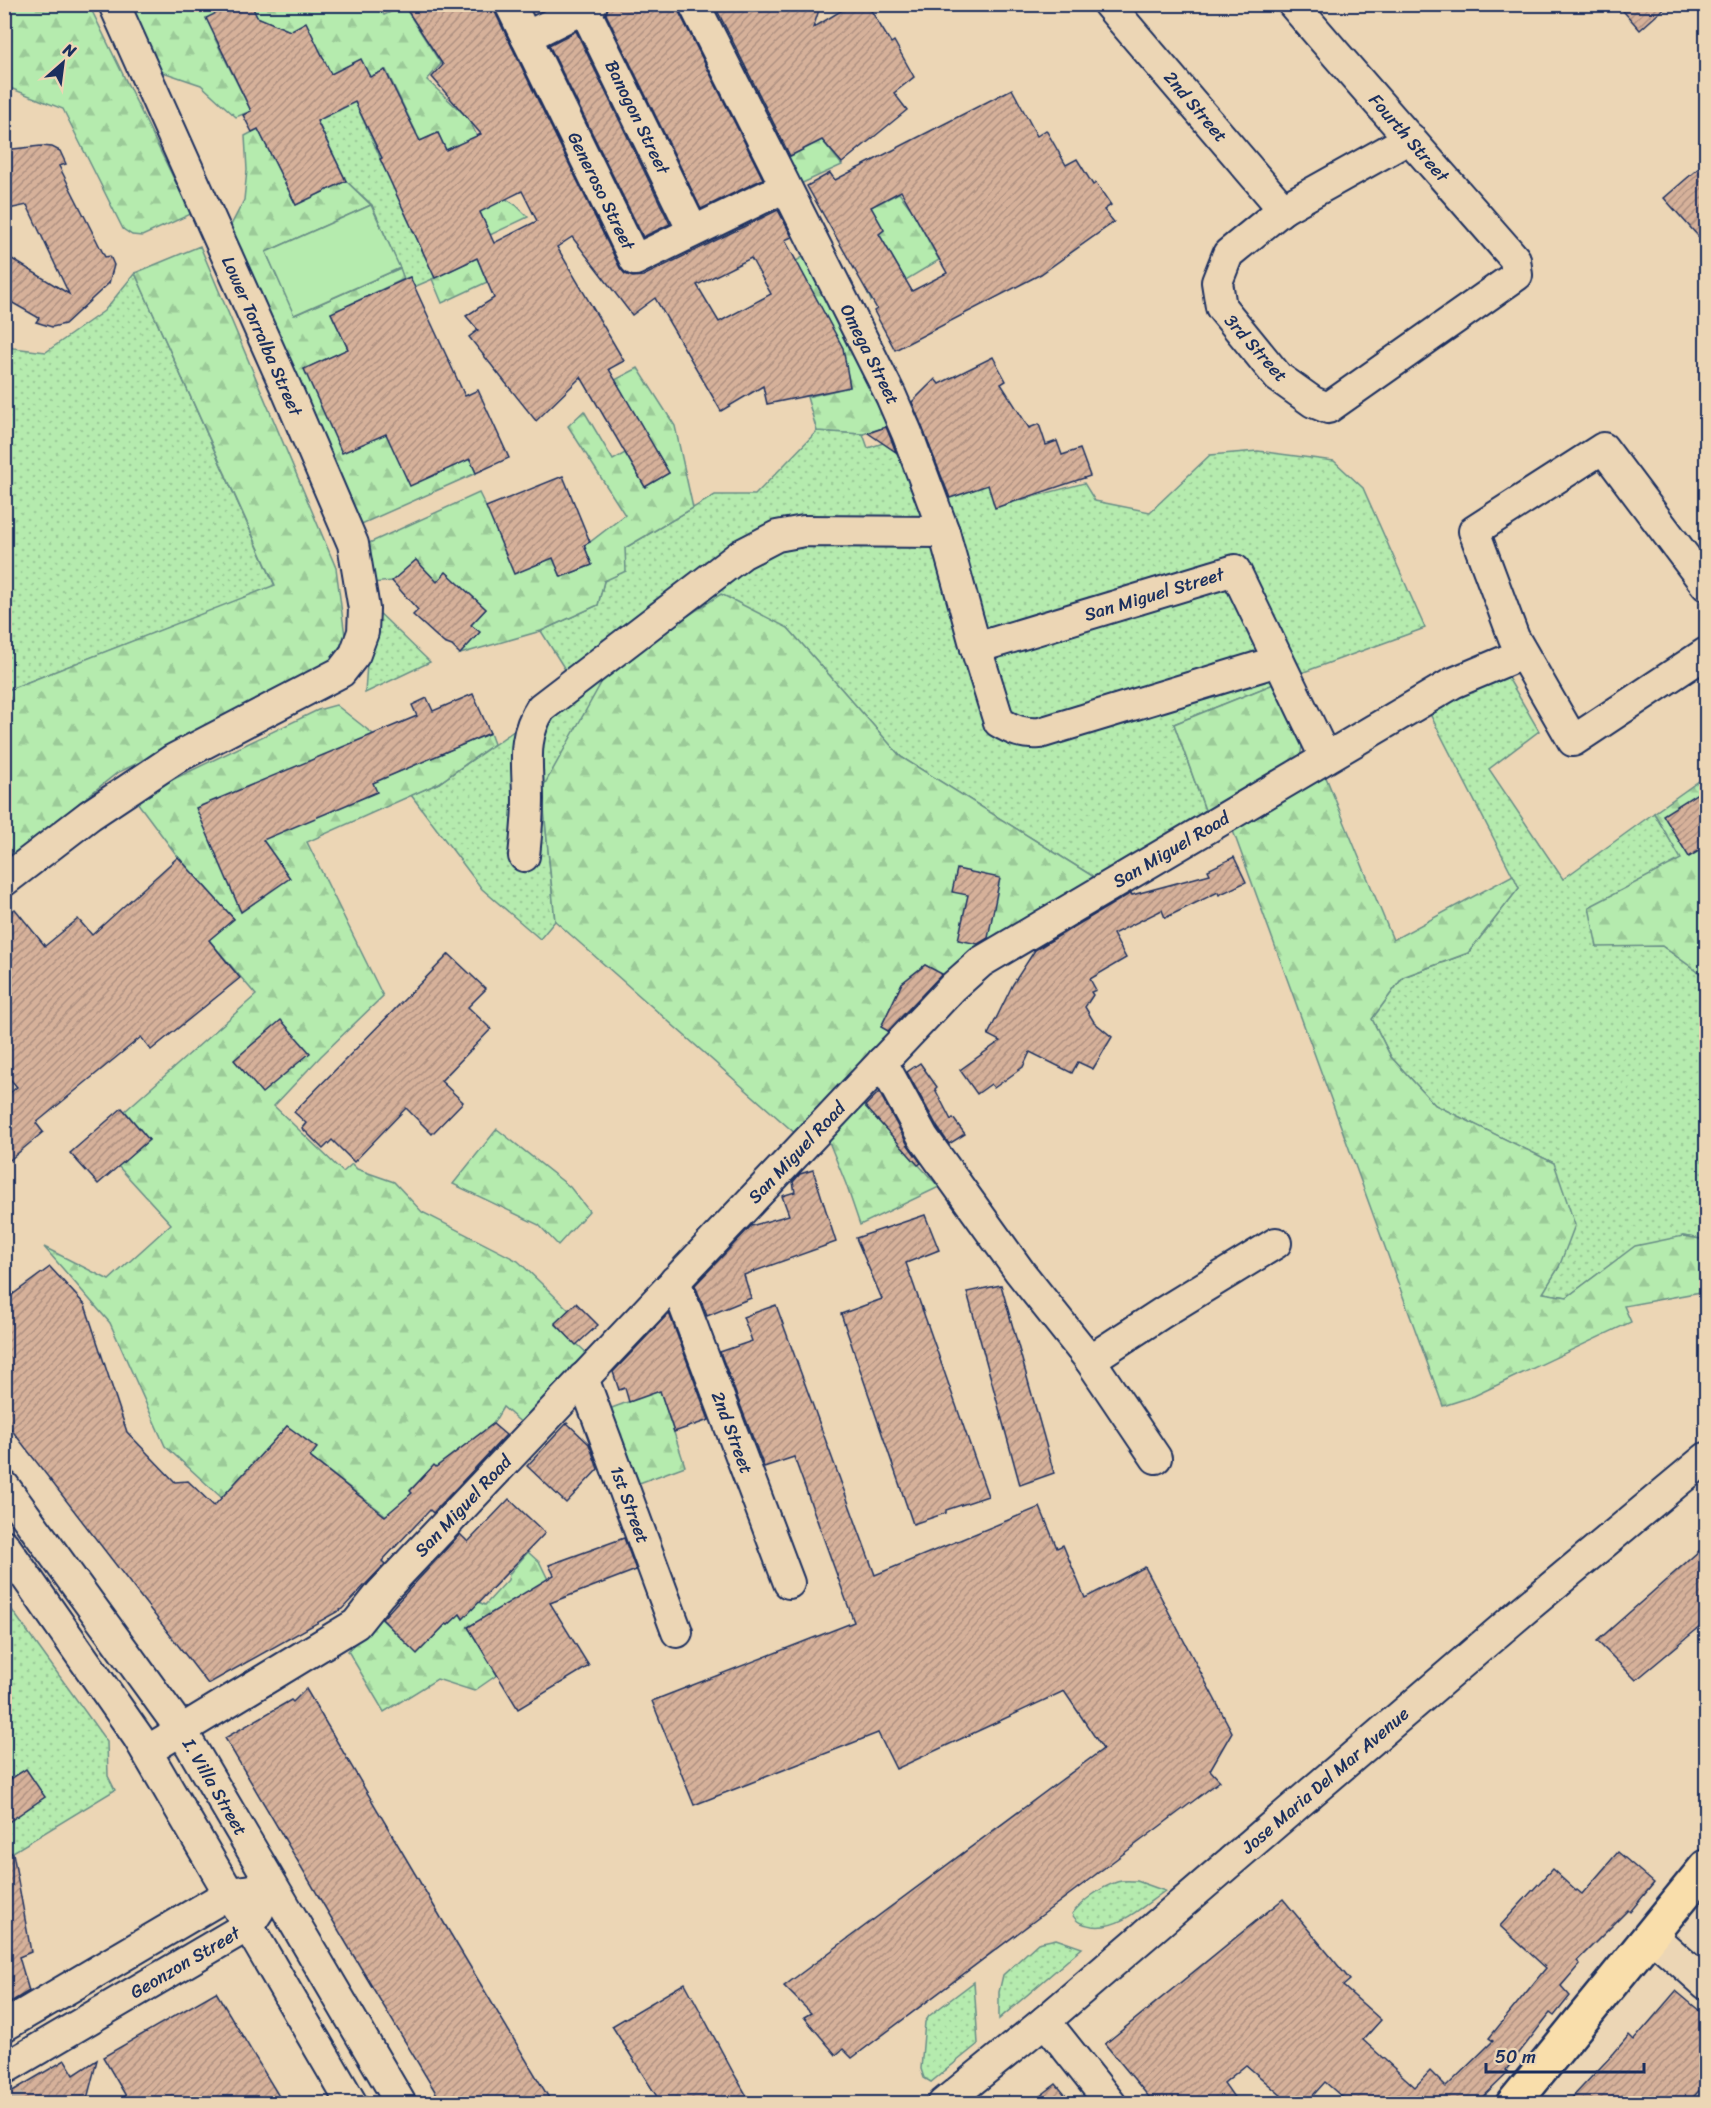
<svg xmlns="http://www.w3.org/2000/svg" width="1711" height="2108" font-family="Sriracha,sans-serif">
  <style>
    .grass { fill: url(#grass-dots); stroke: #688d86; stroke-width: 1.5 }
    .forest { fill: url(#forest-firs); stroke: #688d86; stroke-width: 1.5 }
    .garden { fill: #b5ebae; stroke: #688d86; stroke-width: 1.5 }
    .building { fill: url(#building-hatch); stroke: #1b2f5e; stroke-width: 1.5; fill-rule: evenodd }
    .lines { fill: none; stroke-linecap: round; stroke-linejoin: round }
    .minor-tunnel { stroke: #c2b5a4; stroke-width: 30; stroke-dasharray: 30 15; stroke-linecap: butt }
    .minor-casing { stroke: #1b2f5e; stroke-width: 34 }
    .major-casing { stroke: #1b2f5e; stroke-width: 38 }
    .minor { stroke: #ecd6b5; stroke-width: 30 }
    .major { stroke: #f9deab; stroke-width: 33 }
    .labels { text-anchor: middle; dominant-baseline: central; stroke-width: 4.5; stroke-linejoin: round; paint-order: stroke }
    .street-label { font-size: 18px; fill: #1b2f5e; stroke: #ecd6b5 }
  </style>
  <defs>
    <pattern id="grass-dots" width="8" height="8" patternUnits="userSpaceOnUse" patternTransform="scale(1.5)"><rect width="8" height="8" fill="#b5ebae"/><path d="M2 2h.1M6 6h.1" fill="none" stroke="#9bca98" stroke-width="1.8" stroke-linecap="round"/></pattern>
    <pattern id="forest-firs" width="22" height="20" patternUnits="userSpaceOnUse" patternTransform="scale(1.5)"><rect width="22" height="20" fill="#b5ebae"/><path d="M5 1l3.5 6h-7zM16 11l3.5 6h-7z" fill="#9bca98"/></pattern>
    <pattern id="building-hatch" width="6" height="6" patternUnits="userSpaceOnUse" patternTransform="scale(1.5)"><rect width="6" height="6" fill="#d6b19a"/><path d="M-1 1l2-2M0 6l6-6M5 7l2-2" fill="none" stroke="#ad9081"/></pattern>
  </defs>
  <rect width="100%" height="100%" fill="#ecd6b5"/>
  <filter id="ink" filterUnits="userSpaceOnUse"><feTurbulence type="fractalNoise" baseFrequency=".0167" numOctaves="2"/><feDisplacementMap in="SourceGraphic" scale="12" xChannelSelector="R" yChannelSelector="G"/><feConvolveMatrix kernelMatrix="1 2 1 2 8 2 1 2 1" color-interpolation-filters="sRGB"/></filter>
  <g filter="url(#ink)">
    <g class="grass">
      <polygon points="355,102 435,278 414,287 410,277 404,279 372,205 346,181 313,112"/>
      <polygon points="135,273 275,586 5,691 4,343 13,348 46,352 104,311"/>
      <path d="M817,431l46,3 5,14 15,-5 26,18 11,33c37,6 41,5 66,-22l9,35 89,-24 11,18 55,11 60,-57 48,-4 76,10 29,27 62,140 -124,45 -127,51 35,97 -107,61 -201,-125 -113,-129 -246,161 13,132 -15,18 -58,-50 -71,-94 28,-12 89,-62 43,-42 -30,-48 57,-26 6,-24 21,-33 90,-53h40z"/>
      <polygon points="371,605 430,662 365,693"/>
      <polygon points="1503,669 1539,731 1489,769 1563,879 1654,813 1682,859 1597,946 1662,946 1701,974 1706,983 1706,1240 1683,1236 1598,1274 1567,1297 1542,1293 1559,1267 1554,1163 1435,1105 1391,1057 1372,1019 1403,977 1468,953 1519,888 1430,714"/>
      <polygon points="4,1599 107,1742 108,1776 115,1790 5,1857"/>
      <path d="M1137,1881l28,10c-22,15 -46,39 -73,35 -10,-2 -15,-3 -20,-12 10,-13 29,-27 45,-32 6,-2 14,-1 20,-1z"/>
      <polygon points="1056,1939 1082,1948 999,2019 999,1992 1003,1975 1038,1943"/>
      <polygon points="974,1982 978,2044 931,2082 924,2078 921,2069 925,2022 929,2016"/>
    </g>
    <g class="forest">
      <polygon points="4,5 89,5 191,214 142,236 132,235 123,229 63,109 5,86"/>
      <polygon points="125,5 235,5 234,29 215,39 251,111 236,117 201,85 151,68"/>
      <polygon points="251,5 370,5 372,9 379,6 384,15 404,6 441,64 427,80 469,119 506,199 516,205 528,217 490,235 468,187 458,145 446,150 438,133 380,159 378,150 416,132 386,70 370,77 361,60 331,74 306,23 290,31 257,17"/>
      <polygon points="258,129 296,205 346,181 371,205 266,252 295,315 400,268 404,279 331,313 348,349 304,369 446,405 476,473 357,526 226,235 244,200 247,170 245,136"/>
      <polygon points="822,140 842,165 796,186 783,160"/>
      <polygon points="899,193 911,209 939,260 871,301 867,291 901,272 879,234 884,230 871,207"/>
      <polygon points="200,246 336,568 345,636 328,673 117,773 5,862 5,691 275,585 135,273"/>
      <polygon points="811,252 892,425 863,434 817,431 807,397 850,387 842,347 796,261"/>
      <polygon points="477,258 487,282 442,303 432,279"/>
      <polygon points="638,368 675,426 693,508 625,548 626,571 604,581 598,605 541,631 460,654 479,633 471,625 486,609 446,572 437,582 416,560 392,581 372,583 367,544 479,493 486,507 553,558 561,577 592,565 584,545 590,542 625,515 568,426 584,411 613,460 625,453 645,487 669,473 615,380"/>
      <polygon points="721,594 788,628 901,757 1102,882 947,978 925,965 902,983 881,1027 899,1036 797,1135 555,921 542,789 610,667"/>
      <polygon points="1279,682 1303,739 1299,765 1209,821 1174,724"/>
      <polygon points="336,705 373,734 391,775 490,733 494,744 439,783 307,842 383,996 321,1056 274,1106 343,1172 352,1164 357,1169 394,1182 422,1212 518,1261 569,1310 555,1324 589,1355 524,1425 503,1407 493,1424 436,1467 434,1466 410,1490 412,1493 388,1517 310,1457 287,1426 222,1498 165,1446 110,1323 44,1247 109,1280 171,1224 118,1166 149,1140 125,1111 256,995 209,940 234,919 178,857 134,798 318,710"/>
      <polygon points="1323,770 1393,940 1513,875 1519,888 1468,953 1403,977 1372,1019 1391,1057 1435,1105 1554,1163 1575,1225 1559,1267 1543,1293 1567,1297 1635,1246 1683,1236 1706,1240 1706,1291 1624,1306 1631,1322 1474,1396 1443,1406 1232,828"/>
      <polygon points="1706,776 1706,983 1701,974 1662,946 1597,947 1589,907 1681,859 1654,813"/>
      <polygon points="861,1102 939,1187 860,1225 846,1184 829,1142"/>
      <polygon points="497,1129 570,1187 589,1211 558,1245 539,1225 453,1184"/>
      <polygon points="660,1390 685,1466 634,1485 609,1409"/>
      <polygon points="528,1552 540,1563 558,1600 468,1627 497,1675 474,1691 437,1679 384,1712 348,1651 378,1616 417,1653 446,1624 448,1625 474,1600 485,1605 508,1580 509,1574"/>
    </g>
    <polygon class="garden" points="371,205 400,268 294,315 266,252"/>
    <g class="building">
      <path d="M235,4h16l6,13 33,14 16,-9 25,52 30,-15 9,18 15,-7 35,71 18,-8 8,17 35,-16 -49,-57 11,-12 -40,-61h88l129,264 5,6 8,3 10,-1 135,-66 14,27 -7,3 58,108 7,39 -83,17 -4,-18 -42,25 -66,-113 -23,17 -60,-78 -15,10 67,114 -15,8 60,104 -24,14 -64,-110 -45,44 -67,-84 9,-7 -12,-14 28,-18 -17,-40 -42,20 -55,-119 2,-1 -27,-56 -38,19 29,60 -50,24 -38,-76 -6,3 -9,-17 8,-4 -45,-93zM522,191l15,30 -43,22 -14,-31zM751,258l20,36 -52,28 -22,-37z"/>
      <polygon points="609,4 677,4 679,12 763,179 701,209 606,14"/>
      <polygon points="714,4 821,4 813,28 852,4 867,4 891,43 894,41 914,77 894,93 907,110 842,163 822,140 790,156"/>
      <polygon points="1617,4 1669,4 1640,30"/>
      <polygon points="576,31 670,224 643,237 549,45"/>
      <path d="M1012,89l25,47 9,-6 20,35 11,-6 16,26 3,-2 15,22 -7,5 10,12 -73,52 -146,76 -21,-39 3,-2 -70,-123 23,-13 5,7zM901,191l46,82 -35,18 -33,-57 5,-4 -13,-23z"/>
      <polygon points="41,146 52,147 60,151 66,164 59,166 105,257 110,256 114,265 109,283 65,324 52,327 36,322 39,318 4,298 4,254 69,294 27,205 4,210 4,150"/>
      <polygon points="1707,161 1707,246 1664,198"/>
      <polygon points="410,277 465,396 478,390 509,458 476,473 470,459 410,486 386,434 342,453 304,369 348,349 331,313"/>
      <polygon points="993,357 1006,381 1001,384 1029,428 1039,424 1046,445 1057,441 1062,455 1080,449 1090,476 995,508 988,485 950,498 912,402 935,379 939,384"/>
      <polygon points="886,427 891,439 896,452 868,433"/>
      <polygon points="563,476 590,542 584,545 592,565 561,577 553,558 514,574 486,507"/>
      <polygon points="416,560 437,582 446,572 486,609 471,625 480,632 460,654 452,646 444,643 413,615 418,610 392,581"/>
      <polygon points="473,694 490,733 373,783 377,792 263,840 290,878 241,912 196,808 417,716 412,705 427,698 433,711"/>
      <polygon points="1707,787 1707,846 1689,857 1663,815"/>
      <polygon points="178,857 234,919 209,940 240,978 151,1050 141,1037 36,1123 43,1132 4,1165 4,1098 17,1087 4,1072 4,917 15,909 45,946 78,919 92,935"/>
      <polygon points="1234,857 1246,882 1219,895 1218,892 1165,918 1162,910 1113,934 1126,958 1090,979 1096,990 1091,992 1093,995 1085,1007 1094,1022 1112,1037 1093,1069 1078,1062 1072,1073 1030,1052 1023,1067 994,1088 991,1084 977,1094 960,1070 1000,1041 988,1035 1013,984 1035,950 1131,893 1132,895 1210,874 1208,870"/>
      <polygon points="957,869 1000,878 988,938 978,944 958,940 968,895 952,892"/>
      <polygon points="449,954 486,989 468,1007 491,1029 441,1081 463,1102 432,1134 406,1108 354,1162 332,1140 323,1149 302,1128 306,1123 294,1112"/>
      <polygon points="925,965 942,974 888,1031 881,1027 902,983"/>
      <polygon points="281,1020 310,1053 262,1093 234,1060"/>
      <polygon points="920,1063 937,1087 935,1089 951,1120 953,1118 965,1134 949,1144 938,1128 907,1072"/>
      <polygon points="879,1092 908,1145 921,1163 918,1165 865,1106"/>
      <polygon points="122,1108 149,1140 98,1184 70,1153"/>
      <polygon points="813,1170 836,1242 744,1275 751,1298 707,1316 695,1285 751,1226 789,1215 782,1196 795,1192 793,1182 800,1174"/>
      <polygon points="925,1215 939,1250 906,1263 988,1496 946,1510 946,1513 913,1524 841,1314 882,1299 856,1238"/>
      <polygon points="50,1267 85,1305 127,1432 175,1482 188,1481 214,1506 287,1426 317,1448 310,1457 385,1516 412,1493 410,1491 434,1465 436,1467 493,1424 506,1435 433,1513 430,1510 382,1561 385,1564 342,1609 208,1684 4,1420 4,1301"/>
      <polygon points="1001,1285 1054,1473 1020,1485 967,1292"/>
      <polygon points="576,1303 598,1325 576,1345 555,1323"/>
      <polygon points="776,1305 875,1575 1040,1507 1057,1548 1063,1545 1085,1598 1145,1567 1232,1732 1210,1770 1220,1781 852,2058 843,2049 836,2055 804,2017 811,2013 784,1986 1103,1749 1064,1691 896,1769 878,1733 694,1805 652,1701 854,1622 794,1457 764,1467 720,1352 752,1341 743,1317"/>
      <polygon points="669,1313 709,1420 674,1432 660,1391 629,1402 625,1388 619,1390 613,1372"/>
      <polygon points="567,1423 589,1444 598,1469 566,1503 527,1466"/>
      <polygon points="509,1499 545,1533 463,1619 460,1614 448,1625 446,1624 417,1654 382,1619 460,1534 468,1542"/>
      <polygon points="624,1538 636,1570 550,1603 589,1666 518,1709 468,1627 554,1575 549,1565"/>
      <polygon points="1707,1544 1707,1621 1636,1680 1597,1641"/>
      <polygon points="306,1689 447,1928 552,2103 442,2103 365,1975 225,1738 291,1700 293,1702"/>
      <polygon points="26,1769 45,1797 4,1825 4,1783"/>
      <polygon points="1618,1852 1654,1883 1630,1912 1628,1910 1577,1961 1580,1964 1561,1986 1570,1996 1554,2016 1550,2013 1506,2070 1508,2073 1477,2103 1349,2103 1325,2082 1306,2103 1290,2103 1246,2065 1224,2083 1238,2103 1154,2103 1105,2044 1283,1899 1350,1980 1343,1986 1381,2020 1363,2040 1415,2087 1430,2071 1446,2087 1493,2041 1489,2038 1546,1968 1500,1926 1552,1869 1576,1891 1577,1890 1582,1894"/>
      <polygon points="4,1853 13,1853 31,1952 19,1957 29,1991 4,2006"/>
      <polygon points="685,1983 734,2074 751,2103 661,2103 612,2026"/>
      <polygon points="1676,1991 1707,2017 1707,2082 1688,2103 1567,2103 1614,2053 1629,2035 1634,2040"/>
      <polygon points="216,1992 283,2103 130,2103 103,2057"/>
      <polygon points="65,2060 74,2075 97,2060 86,2103 4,2103 4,2096"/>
      <polygon points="1056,2084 1072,2103 1031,2103"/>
    </g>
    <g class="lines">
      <polyline class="minor-tunnel" points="8,2099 11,2104"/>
      <defs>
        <g id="minor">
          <path id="s1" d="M510,4l125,256 150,-73"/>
          <path id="s2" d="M582,4l111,227"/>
          <path id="s3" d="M694,4l197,392 16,37 37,99 32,116 23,74c15,9 24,12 41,11l238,-72"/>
          <path id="s4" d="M1108,4l175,205"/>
          <path id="s5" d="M1293,4c73,86 148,170 222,255l2,16 -189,133 -15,-6 -35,-25 -57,-70 -4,-25 11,-28 55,-45 127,-71"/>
          <polyline points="526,37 592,4"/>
          <polyline points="1706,585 1603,448 1474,531 1514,638 1573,741 1706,653"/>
          <path id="s6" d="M976,648l259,-78 90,187"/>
          <path d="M524,856c2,-19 4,-38 4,-57 0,-34 -7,-61 13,-91l201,-154 35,-18 27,-5 140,1"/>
          <polyline points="4,881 90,815 174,759 341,672 355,654 363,632 364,609 353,544 286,388 114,4"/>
          <polyline points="882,1062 923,1137 1020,1272 1090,1360 1156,1458"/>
          <path id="s7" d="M675,1281l114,302"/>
          <polyline points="1090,1360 1162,1313 1276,1243"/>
          <path id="s8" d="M583,1378l94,254"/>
          <path id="s9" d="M4,1486l178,245 219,373"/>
          <polyline points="4,1545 138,1737 352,2104"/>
          <path id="s10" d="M147,1751l209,-127 24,-30 573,-607 28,-25 472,-279 69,-29"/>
          <polyline points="1651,1935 1706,1984"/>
          <polyline points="1045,2021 1111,2104"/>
          <polyline points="4,2026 230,1893 251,1890"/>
          <path id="s11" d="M4,2069l245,-144 10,-15"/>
          <path id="s12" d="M943,2104l102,-83 480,-412 181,-151"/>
        </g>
        <polyline id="major" points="1513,2104 1706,1867"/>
      </defs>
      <use href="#minor" class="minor-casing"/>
      <use href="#major" class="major-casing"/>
      <use href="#minor" class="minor"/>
      <use href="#major" class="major"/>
    </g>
  </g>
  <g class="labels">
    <g class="street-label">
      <text stroke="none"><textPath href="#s4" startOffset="135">2nd Street</textPath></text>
      <text stroke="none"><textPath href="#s2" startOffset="126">Banogon Street</textPath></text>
      <text stroke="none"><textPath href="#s5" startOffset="177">Fourth Street</textPath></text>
      <text stroke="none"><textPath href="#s1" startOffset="208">Generoso Street</textPath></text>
      <text transform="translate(262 336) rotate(66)">Lower Torralba Street</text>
      <text transform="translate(1256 348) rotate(48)">3rd Street</text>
      <text stroke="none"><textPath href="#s3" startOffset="392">Omega Street</textPath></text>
      <text stroke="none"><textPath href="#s6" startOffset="186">San Miguel Street</textPath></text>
      <text stroke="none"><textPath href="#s10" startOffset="1376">San Miguel Road</textPath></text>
      <text stroke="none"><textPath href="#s10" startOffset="890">San Miguel Road</textPath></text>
      <text stroke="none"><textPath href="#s7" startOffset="162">2nd Street</textPath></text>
      <text stroke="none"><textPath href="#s8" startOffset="135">1st Street</textPath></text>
      <text stroke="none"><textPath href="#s10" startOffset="404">San Miguel Road</textPath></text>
      <text stroke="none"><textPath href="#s12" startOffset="501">Jose Maria Del Mar Avenue</textPath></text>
      <text stroke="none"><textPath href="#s9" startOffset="368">I. Villa Street</textPath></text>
      <text stroke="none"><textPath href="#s11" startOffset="210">Geonzon Street</textPath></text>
    </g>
  </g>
  <rect width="1711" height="2108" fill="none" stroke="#ecd6b5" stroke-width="24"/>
  <rect x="12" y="12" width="1687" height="2084" fill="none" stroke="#1b2f5e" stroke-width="2" filter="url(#ink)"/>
  <g transform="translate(63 63) rotate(28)" stroke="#ecd6b5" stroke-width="4.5" paint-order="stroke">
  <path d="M0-4.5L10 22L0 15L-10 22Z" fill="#1b2f5e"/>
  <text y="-9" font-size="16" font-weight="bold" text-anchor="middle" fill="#1b2f5e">N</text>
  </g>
  <path d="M1486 2063v9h158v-9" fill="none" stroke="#1b2f5e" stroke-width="3"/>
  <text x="1495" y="2063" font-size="18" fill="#1b2f5e" stroke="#ecd6b5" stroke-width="4.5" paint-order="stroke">50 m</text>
</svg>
